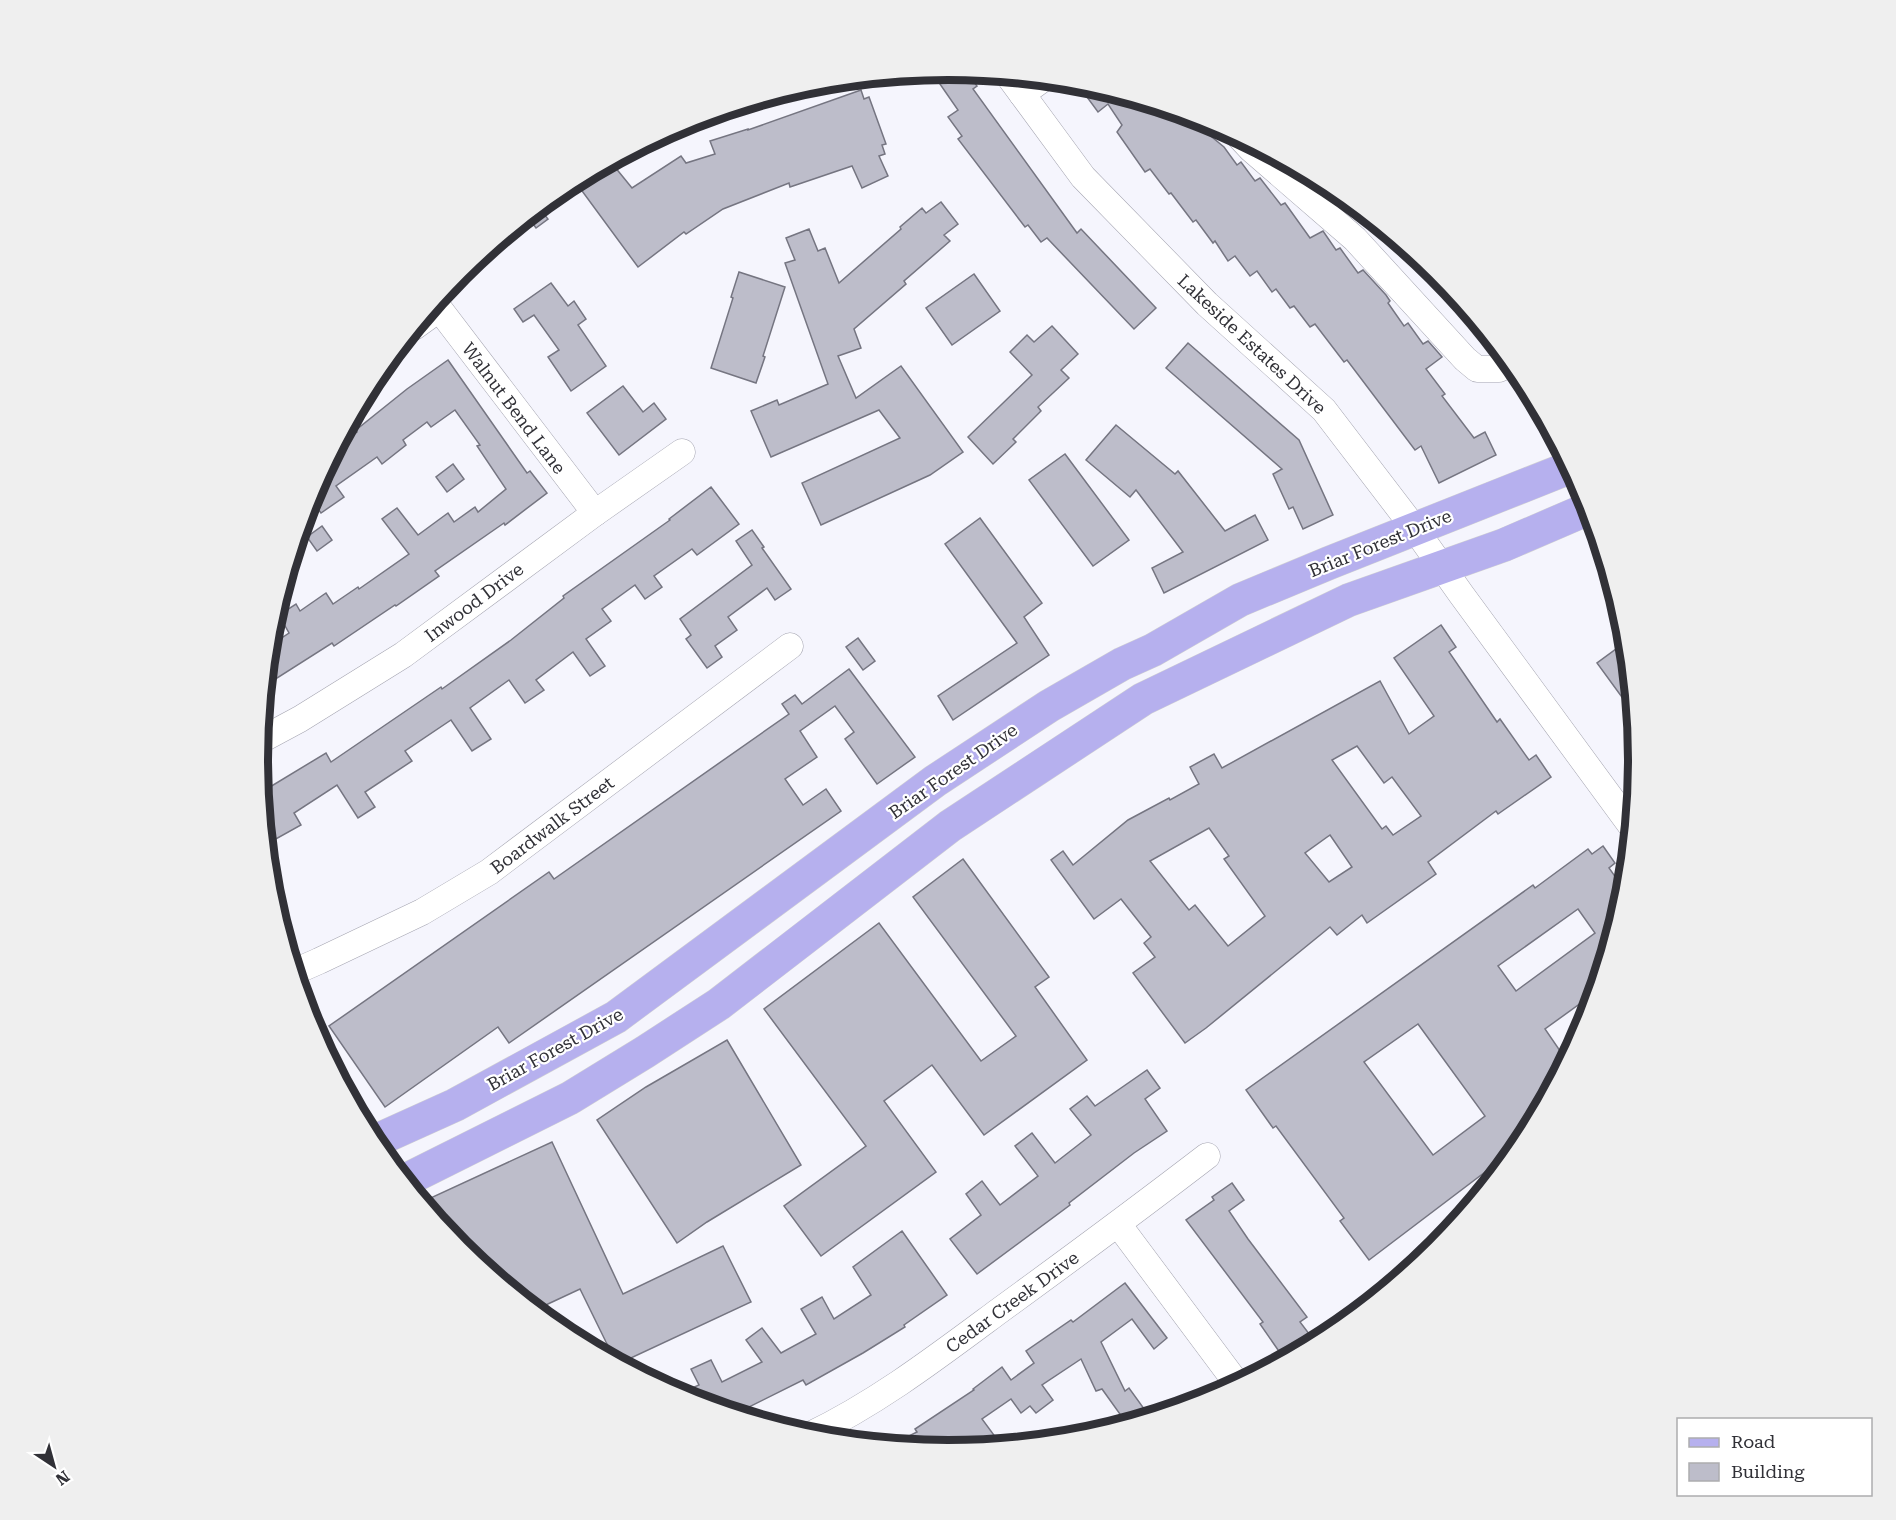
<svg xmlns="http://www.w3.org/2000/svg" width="1896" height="1520" font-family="'Roboto Serif',serif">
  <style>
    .building { fill: #bdbdca; stroke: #757581; stroke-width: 1.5; fill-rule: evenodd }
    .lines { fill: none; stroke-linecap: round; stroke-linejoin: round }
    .minor-casing { stroke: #a4a4b0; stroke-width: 27 }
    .major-casing { stroke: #d2d2d3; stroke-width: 34 }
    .minor { stroke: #fff; stroke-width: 26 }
    .major { stroke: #b6b0ee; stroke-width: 33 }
    .labels { text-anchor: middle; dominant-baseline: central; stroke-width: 4.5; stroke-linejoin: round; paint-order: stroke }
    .street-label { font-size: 18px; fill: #313137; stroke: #fff }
    .rim { fill: none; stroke: #313137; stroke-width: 8 }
  </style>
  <rect width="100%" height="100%" fill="#f5f5fd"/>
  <g class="building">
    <polygon points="948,69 966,71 977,86 973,89 1077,233 1081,229 1156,308 1134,329 1047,238 1041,242 1028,225 1025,227 958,139 962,136 948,117 958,110 931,71"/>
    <polygon points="1094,86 1195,116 1207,133 1224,147 1237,165 1241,162 1255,181 1260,178 1281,205 1285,203 1310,238 1323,231 1336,250 1340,248 1358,273 1363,270 1386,295 1390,301 1388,303 1404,326 1408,323 1423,344 1428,341 1436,350 1442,357 1426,369 1445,394 1442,396 1474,438 1485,432 1496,455 1439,483 1421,446 1415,450 1347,360 1344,362 1315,324 1310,327 1294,306 1290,308 1276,289 1272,292 1257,271 1250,276 1235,256 1228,261 1215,241 1213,243 1196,220 1193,222 1171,193 1169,194 1150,169 1145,172 1117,132 1122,125 1108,104 1098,112 1087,97 1095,87"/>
    <polygon points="861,90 864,99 869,97 886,144 882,145 885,154 879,156 888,176 862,188 852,166 790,187 789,183 723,209 686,234 684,232 638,267 574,180 610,161 632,188 681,156 686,163 715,154 710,141 748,129 748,130"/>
    <polygon points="941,202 958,224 944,235 950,241 904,281 906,284 854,329 861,348 838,356 856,398 901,366 963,452 930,475 821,525 802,483 900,438 879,410 771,457 751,411 777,400 779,405 828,384 785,263 795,260 786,238 809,229 818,251 825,248 839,283 901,229 900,227 922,208 926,213"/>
    <polygon points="538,207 548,219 536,228 527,216"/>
    <polygon points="739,272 785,287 763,356 765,357 756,383 711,368 733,298 731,297"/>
    <polygon points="974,274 1000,311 952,345 926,308"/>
    <polygon points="551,283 568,306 574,301 586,319 578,325 606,366 571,391 548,357 559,350 534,315 523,322 514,309"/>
    <polygon points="1052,326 1078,354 1061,370 1069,378 1038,407 1041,411 1013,439 1016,442 993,464 968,437 1032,375 1010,352 1027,335 1034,342"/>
    <polygon points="1188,343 1299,440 1333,515 1303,529 1293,507 1289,509 1273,474 1282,469 1166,368"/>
    <polygon points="448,360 527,473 530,471 547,493 505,525 504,523 435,571 439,576 396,606 395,605 334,646 332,643 274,680 266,669 268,647 289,633 279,615 296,604 300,611 326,593 333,604 358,587 359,589 409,554 382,519 397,508 418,535 448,513 454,522 475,507 478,512 506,489 477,446 480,445 455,410 431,427 427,422 403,440 406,445 382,464 377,457 336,486 344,497 321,513 309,497 335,447 357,432 356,430 407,389"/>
    <polygon points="623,386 643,412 654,403 666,419 619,455 587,413"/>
    <polygon points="1116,425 1175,474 1178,471 1225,531 1255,515 1268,540 1164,593 1152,568 1183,552 1136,490 1130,497 1086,460"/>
    <polygon points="1065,454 1129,540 1093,566 1029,480"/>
    <polygon points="453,464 464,479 447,492 436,477"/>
    <polygon points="711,487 739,524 697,555 692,549 654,576 662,587 645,599 635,585 602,609 611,621 586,639 605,666 590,676 573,652 536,680 544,690 525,703 509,680 470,708 491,739 472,751 451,720 405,751 412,761 365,792 375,807 358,818 337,785 294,813 301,825 265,845 260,793 326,753 331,762 441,687 442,689 511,640 564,598 563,596 670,520 669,519"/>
    <polygon points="980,518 1042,603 1024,617 1049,655 953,720 938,696 1017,643 945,544"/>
    <polygon points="322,526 332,540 317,551 307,537"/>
    <polygon points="752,530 764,547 762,548 791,589 775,600 767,588 728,617 737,630 715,646 722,657 707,668 686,639 691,635 680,619 752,565 736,541"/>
    <path d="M1441,625l15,22 -7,5 48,70 3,-3 29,41 7,-5 15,22 -53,37 -2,-3 -68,51 8,12 -69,49 -5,-8 -25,20 -7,-8 -124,101 -21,15 -52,-70 22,-16 -11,-14 7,-6 -30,-38 -27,20 -43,-59 12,-9 10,14 55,-45 41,-22 1,2 29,-16 -9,-17 24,-13 8,14 158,-87 29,53 25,-18 -40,-58zM1357,746l27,37 8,-6 29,39 -28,19 -7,-9 -4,3 -50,-69zM1209,828l20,28 -5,3 41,57 -37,30 -33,-41 -6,5 -39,-49zM1330,835l22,32 -23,15 -24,-29z"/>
    <polygon points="858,638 875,661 863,670 846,647"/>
    <polygon points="1627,641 1633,700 1635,715 1597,663"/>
    <polygon points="849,669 915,757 877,784 845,739 854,732 835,706 800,731 817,757 785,779 803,805 826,789 841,811 509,1043 498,1027 385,1107 329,1026 549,872 554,879 789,714 782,704 795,695 802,704"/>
    <path d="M1603,846l12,17 -6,5 17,24v3l-30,97 -51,37 22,32 -45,83 -153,116 -29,-39 4,-3 -68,-92 -3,2 -27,-38 287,-205 2,3 53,-39 4,5zM1578,909l17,24 -79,58 -18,-25zM1418,1024l67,92 -52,39 -69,-93z"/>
    <polygon points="963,859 1049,977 1035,987 1087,1060 984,1135 932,1065 884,1101 936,1172 821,1256 784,1206 866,1146 764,1009 879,923 981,1061 1016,1036 913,897"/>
    <polygon points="727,1040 801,1165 707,1222 677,1243 597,1120 646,1087"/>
    <polygon points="1147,1070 1160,1088 1145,1099 1167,1131 1134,1153 1069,1203 1070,1205 977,1274 950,1239 981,1215 966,1194 982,1181 1000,1205 1038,1176 1015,1146 1032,1133 1055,1163 1091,1135 1070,1109 1087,1096 1095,1106"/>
    <polygon points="552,1142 623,1294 723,1246 751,1302 618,1364 606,1342 580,1289 535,1310 459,1248 429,1211 424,1201"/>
    <polygon points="1232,1183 1244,1200 1229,1211 1248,1239 1307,1317 1300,1322 1316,1343 1285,1360 1260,1324 1263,1322 1186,1220 1214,1200 1212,1197"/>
    <polygon points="902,1231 947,1295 904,1325 905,1327 863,1353 806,1385 803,1380 735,1414 677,1395 699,1385 691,1369 711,1360 722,1382 762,1362 746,1340 762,1328 781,1353 816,1334 801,1309 822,1297 834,1319 871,1295 853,1267"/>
    <polygon points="1125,1283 1167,1338 1154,1349 1132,1319 1101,1342 1125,1391 1129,1388 1150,1417 1127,1424 1102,1389 1096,1391 1081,1359 1042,1385 1053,1400 1036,1413 1030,1406 1021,1413 1011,1399 982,1419 1002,1446 977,1448 973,1442 961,1450 948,1451 891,1445 917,1432 915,1429 974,1390 973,1389 1002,1367 1011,1380 1034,1363 1026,1351 1071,1320 1073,1322"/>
  </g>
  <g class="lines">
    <defs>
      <g id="minor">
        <polyline points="1008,75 1083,177 1207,304 1324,410 1415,529 1461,594 1632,827"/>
        <polyline points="1022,94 1044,78"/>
        <polyline points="1238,135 1251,149 1355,239 1465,359 1477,369 1499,369 1512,363"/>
        <polyline points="434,302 595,513"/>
        <polyline points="414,327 439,309"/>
        <polyline points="259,741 300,719 403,655 595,513 682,452"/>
        <polyline points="294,972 319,961 422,912 489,872 790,646"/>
        <polyline points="1118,1224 1238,1385"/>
        <path d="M808,1436c69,-33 129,-79 191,-125 70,-51 139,-102 208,-155"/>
      </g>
      <g id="major">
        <polyline points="373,1142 455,1105 616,1017 935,781 1049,706 1122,664 1153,650 1240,600 1329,563 1571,467"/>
        <polyline points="404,1181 570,1098 645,1052 719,1004 950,826 1143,699 1349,600 1504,545 1590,508"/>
      </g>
    </defs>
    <use href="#minor" class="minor-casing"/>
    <use href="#major" class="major-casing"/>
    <use href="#minor" class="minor"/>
    <use href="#major" class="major"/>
  </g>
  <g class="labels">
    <g class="street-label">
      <text transform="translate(1252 344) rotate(43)">Lakeside Estates Drive</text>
      <text transform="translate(514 408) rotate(53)">Walnut Bend Lane</text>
      <text transform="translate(1380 543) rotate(-22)">Briar Forest Drive</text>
      <text transform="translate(474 602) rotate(-37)">Inwood Drive</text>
      <text transform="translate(953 771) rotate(-35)">Briar Forest Drive</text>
      <text transform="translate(552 825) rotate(-37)">Boardwalk Street</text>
      <text transform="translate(555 1049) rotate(-29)">Briar Forest Drive</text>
      <text transform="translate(1012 1302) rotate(-36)">Cedar Creek Drive</text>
    </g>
  </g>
  <path d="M0 0H1896V1520H0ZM268 760a680 680 0 1 1 1360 0a680 680 0 1 1-1360 0Z" fill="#efefef" fill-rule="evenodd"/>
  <path class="rim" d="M268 760a680 680 0 1 1 1360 0a680 680 0 1 1-1360 0Z"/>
  <rect x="1677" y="1418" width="195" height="78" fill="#ffffff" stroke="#adadaf" stroke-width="1.5"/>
  <rect x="1689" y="1438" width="30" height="9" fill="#b6b0ee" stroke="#adadaf" stroke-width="1.5"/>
  <text x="1731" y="1448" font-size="18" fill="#313137">Road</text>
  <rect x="1689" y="1463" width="30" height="18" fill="#bdbdca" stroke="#adadaf" stroke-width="1.5"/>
  <text x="1731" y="1478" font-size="18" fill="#313137">Building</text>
  <g transform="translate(54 1466) rotate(144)" stroke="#ffffff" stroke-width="4.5" paint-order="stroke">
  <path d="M0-4.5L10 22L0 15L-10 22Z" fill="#313137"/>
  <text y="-9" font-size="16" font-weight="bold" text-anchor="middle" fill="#313137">N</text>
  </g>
</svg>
